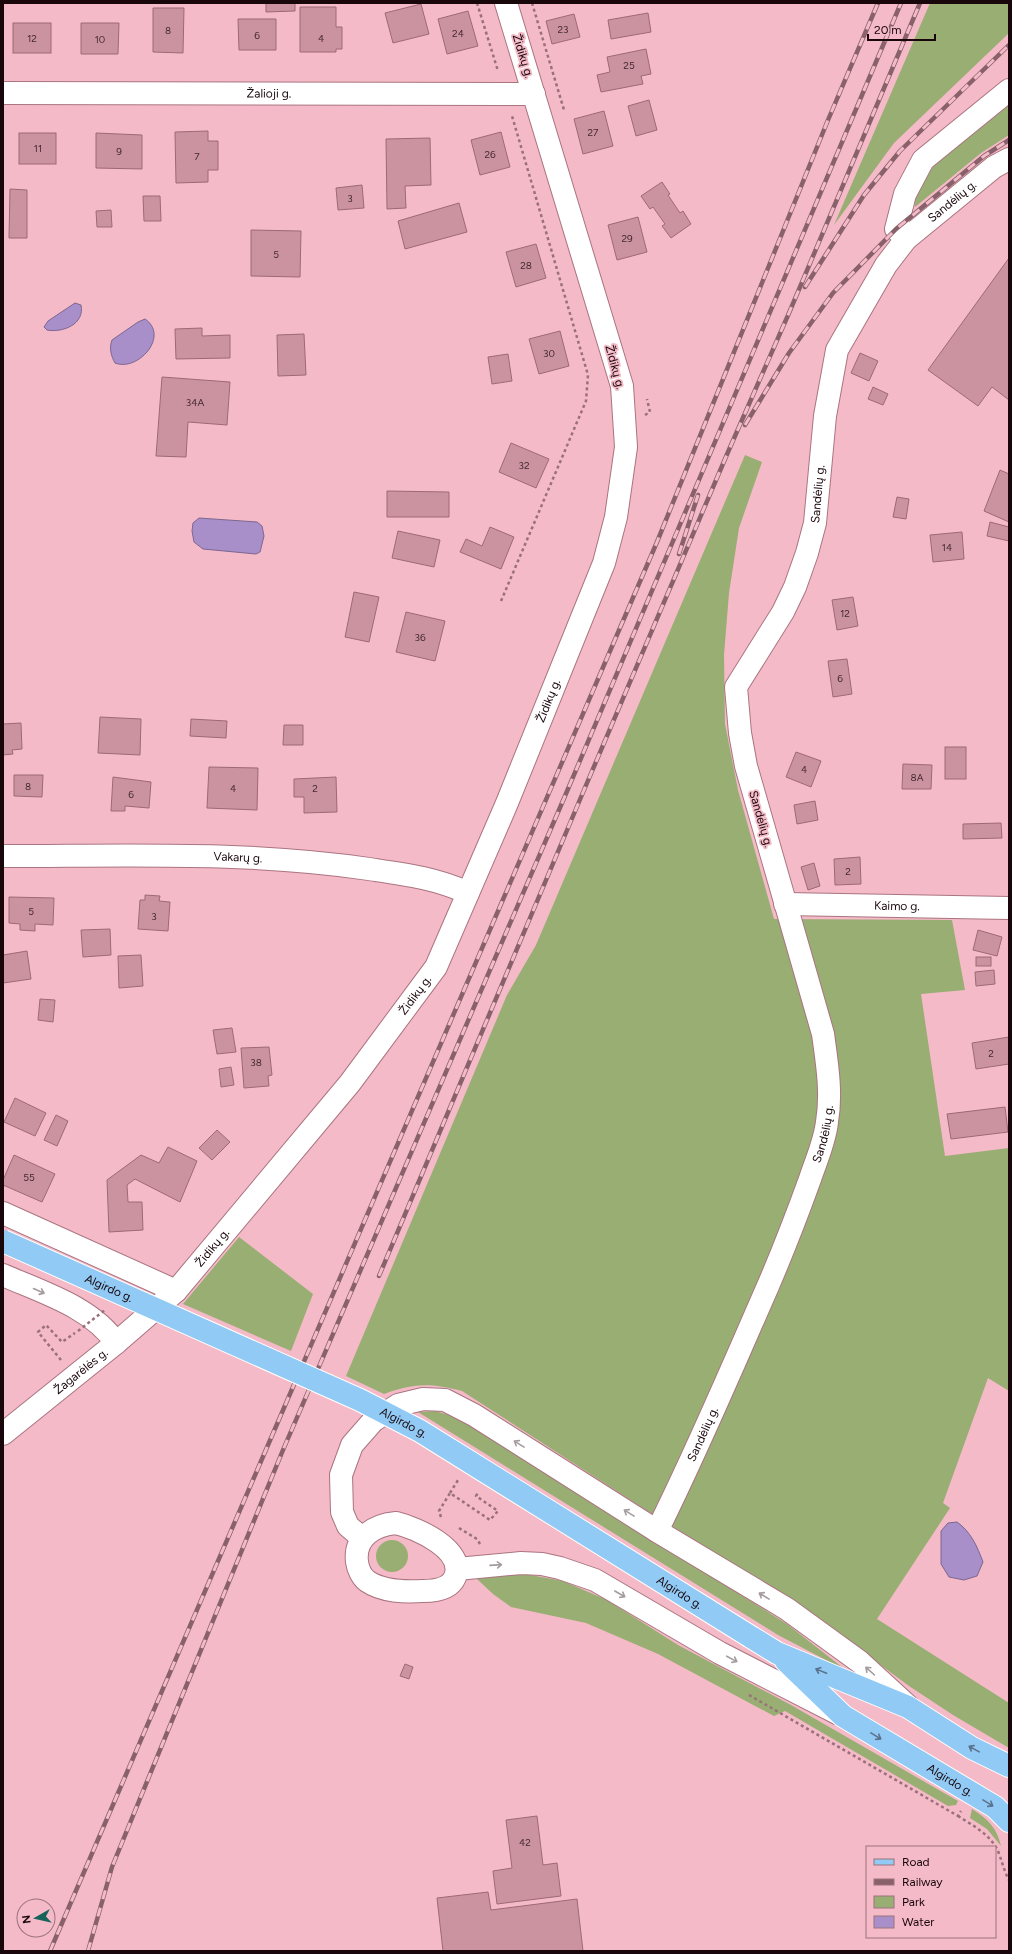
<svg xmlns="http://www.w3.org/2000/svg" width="1012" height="1954" font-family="Figtree,sans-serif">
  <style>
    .green { fill: #99ae72 }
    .water { fill: #a88fc9; stroke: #7d6690 }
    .building { fill: #cb93a0; stroke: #9d6975 }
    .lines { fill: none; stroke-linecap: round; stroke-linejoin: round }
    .minor-casing { stroke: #aa7481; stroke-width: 24 }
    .primary-casing { stroke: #fff; stroke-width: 24 }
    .path { stroke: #9a707a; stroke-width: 2.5; stroke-dasharray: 3 3; stroke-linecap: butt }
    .minor { stroke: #fff; stroke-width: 22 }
    .primary { stroke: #91caf5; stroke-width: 22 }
    .rail-casing { stroke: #88616a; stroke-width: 4.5 }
    .rail { stroke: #f4bac7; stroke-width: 3; stroke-dasharray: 9; stroke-linecap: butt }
    .primary-bridge-casing { stroke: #fff; stroke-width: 24; stroke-linecap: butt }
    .path-bridge { stroke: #9a707a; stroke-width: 2.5; stroke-dasharray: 3 3; stroke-linecap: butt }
    .primary-bridge { stroke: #91caf5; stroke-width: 22 }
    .oneway { stroke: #a39b9d }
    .oneway2 { stroke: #5b728c }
    .labels { text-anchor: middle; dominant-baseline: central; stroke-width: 3.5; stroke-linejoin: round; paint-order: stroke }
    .number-label { font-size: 10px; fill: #452930 }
    .street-label { font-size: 12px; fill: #18060b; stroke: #f4bac7 }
  </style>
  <rect width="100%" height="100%" fill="#f4bac7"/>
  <g class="green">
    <polygon points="930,3 1009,3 1009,33 894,143 834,225"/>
    <path d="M1009,100v35l-28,18 -66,54c1,-40 65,-82 94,-107z"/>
    <path d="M745,455l17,7 -23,66 -10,65 -5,62 1,69 13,66 36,129 178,1 13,70 -44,4 24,162 64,-8v243l-21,-13 -45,125 7,5 -73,111 132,84v45l-56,-33 -44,-29 -96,-71 -181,-114 -170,-110c-33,-8 -46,-8 -78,3l-38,-18 161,-381 29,-50z"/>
    <polygon points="239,1237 313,1294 291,1351 183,1304"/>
    <polygon points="436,1411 461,1419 787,1624 847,1671 778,1635 418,1412"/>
    <circle cx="392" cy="1556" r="16"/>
    <polygon points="525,1574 563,1581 607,1600 678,1645 791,1705 958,1801 956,1805 948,1806 785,1711 774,1716 658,1654 586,1623 511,1607 493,1594 476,1578 491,1575"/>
    <path d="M972,1809c16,10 25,19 29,37l-14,-17 -17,-11z"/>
  </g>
  <g class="water">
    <path d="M75,303l6,2c4,19 -18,28 -34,25l-3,-3 4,-6z"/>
    <path d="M145,319c25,17 -7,53 -30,44 -4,-7 -6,-15 -3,-23l26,-18z"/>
    <polygon points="199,518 257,522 262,526 264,536 260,552 256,554 203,549 194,542 192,531 193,523"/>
    <path d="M957,1522c14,10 20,24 26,40l-6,14 -13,4 -15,-3 -8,-13v-33l7,-8z"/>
  </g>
  <g class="building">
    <polygon points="266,3 295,3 295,11 266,12"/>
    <polygon points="421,4 429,34 393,43 385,13"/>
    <polygon points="300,7 336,7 336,27 342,27 342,49 336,49 336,52 300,52"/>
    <polygon points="153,8 184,8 183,53 153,52"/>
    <polygon points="468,11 478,46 447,54 438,19"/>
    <polygon points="648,13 651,32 611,39 608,20"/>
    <polygon points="574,14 580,37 552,44 546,21"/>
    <polygon points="238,19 276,19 276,50 239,50"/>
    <rect x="13" y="23" width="38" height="30"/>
    <polygon points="81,23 119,23 118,54 81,54"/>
    <polygon points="646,49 651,74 641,76 643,84 601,92 597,75 610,72 607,57"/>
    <polygon points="649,100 657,130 636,136 628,106"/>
    <polygon points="604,111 613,146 583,154 574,119"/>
    <polygon points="208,131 208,141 218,141 218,170 208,170 208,182 176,183 175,132"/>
    <polygon points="501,132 510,167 480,175 471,140"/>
    <rect x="19" y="133" width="37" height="31"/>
    <polygon points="96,133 142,135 142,169 96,168"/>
    <polygon points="430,138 431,185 405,186 406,208 387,209 386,139"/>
    <polygon points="662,182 670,194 668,195 680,213 683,211 691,224 671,238 662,226 665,224 653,207 650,209 641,196"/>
    <polygon points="362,185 364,208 338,210 336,188"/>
    <polygon points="10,189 27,190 27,238 9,238"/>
    <polygon points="143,196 160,196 161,221 144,221"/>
    <polygon points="459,203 467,232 405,249 398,221"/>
    <polygon points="111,210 112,227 97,227 96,211"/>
    <polygon points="638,217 647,252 617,260 608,225"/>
    <polygon points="251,230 301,231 300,277 251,276"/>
    <polygon points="536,244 546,278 516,287 506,252"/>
    <polygon points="1009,258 1009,400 992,387 978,406 928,370"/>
    <polygon points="202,328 202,336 230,335 230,358 176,359 175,329"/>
    <polygon points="560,331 569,366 539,374 529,339"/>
    <polygon points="304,334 306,375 278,376 277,335"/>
    <polygon points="860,353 878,361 869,381 851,373"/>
    <polygon points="508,354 512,381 492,384 488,357"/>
    <polygon points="162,377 230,382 227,425 188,422 186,457 156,456"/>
    <polygon points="873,387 888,394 883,405 868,399"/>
    <polygon points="511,443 549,459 536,488 499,472"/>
    <polygon points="1000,470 1009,474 1009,522 984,511"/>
    <polygon points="387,491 449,492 449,517 387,517"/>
    <polygon points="897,497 909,499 906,519 893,517"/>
    <polygon points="990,522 1009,527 1009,541 987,536"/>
    <polygon points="490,527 514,537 501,569 460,552 466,539 482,546"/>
    <polygon points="398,531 440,540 434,567 392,558"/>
    <polygon points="962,532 964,559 933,562 930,535"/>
    <polygon points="354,592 379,597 369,642 345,637"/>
    <polygon points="853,597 858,626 837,630 832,600"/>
    <polygon points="406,612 445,621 435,661 396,652"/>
    <polygon points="847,659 852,694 833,697 828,661"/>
    <polygon points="100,717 141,719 140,755 98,753"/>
    <polygon points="191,719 227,721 226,738 190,736"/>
    <polygon points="21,723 22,749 12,750 13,754 3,755 3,724"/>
    <polygon points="284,725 303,725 303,745 283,745"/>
    <rect x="945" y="747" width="21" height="32"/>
    <polygon points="796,752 821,761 811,787 786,777"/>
    <polygon points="903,764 932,765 931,789 902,789"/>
    <polygon points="209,767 258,768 257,810 207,808"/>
    <polygon points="14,775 43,775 42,797 14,796"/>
    <polygon points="113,777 151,782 149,808 125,806 125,811 111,811"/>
    <polygon points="336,777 337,812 304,813 304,797 294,797 294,779"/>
    <polygon points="815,801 818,820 797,824 794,805"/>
    <polygon points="1001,823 1002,838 963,839 963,824"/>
    <polygon points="860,857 861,884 835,885 834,859"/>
    <polygon points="814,863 820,886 808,890 801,867"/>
    <polygon points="145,895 160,896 159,901 170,902 168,931 138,929 140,900 145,900"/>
    <polygon points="9,897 54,898 53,925 35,924 35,931 20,930 20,924 9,923"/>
    <polygon points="110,929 111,955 83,957 81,930"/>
    <polygon points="978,930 1002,937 997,956 973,950"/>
    <polygon points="27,951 31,979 3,983 3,955"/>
    <polygon points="141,955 143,986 119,988 118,956"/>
    <rect x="976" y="957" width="15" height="9"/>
    <polygon points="994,970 995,984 976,986 975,972"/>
    <polygon points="40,999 55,1000 53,1022 38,1020"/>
    <polygon points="232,1028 236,1052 217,1054 213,1030"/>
    <polygon points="1009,1037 1009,1064 976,1069 972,1043"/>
    <polygon points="269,1047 272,1075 268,1076 269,1086 244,1088 241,1048"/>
    <polygon points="231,1067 234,1085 221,1087 219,1069"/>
    <polygon points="15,1098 46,1113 35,1136 4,1122"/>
    <polygon points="1005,1107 1008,1132 951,1139 947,1114"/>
    <polygon points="56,1115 68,1121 57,1146 44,1140"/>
    <polygon points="217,1130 230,1142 212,1160 199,1148"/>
    <polygon points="168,1147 197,1161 180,1202 135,1179 127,1185 128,1202 142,1202 143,1230 109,1232 107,1180 141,1155 159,1163"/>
    <polygon points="14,1155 55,1174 42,1202 3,1185 3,1180"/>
    <polygon points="405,1664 413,1667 409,1679 400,1676"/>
    <polygon points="537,1816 543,1865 557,1863 561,1896 497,1904 493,1871 512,1868 506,1820"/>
    <polygon points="488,1892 491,1910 577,1899 583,1951 443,1951 437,1898"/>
  </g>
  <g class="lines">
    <defs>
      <g id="minor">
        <path id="s1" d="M3,93l531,1"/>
        <polyline points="906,239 896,229 905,194 923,160 1009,90"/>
        <path id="s2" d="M3,856c122,0 245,-5 366,13 34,5 67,9 99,24"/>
        <path id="s3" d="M785,904l224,4"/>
        <polyline points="3,1213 176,1291"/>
        <path d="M3,1275c38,17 89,32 113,68"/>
        <path id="s4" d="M3,1434l113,-91 60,-52 174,-208 86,-116 71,-164 97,-240 12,-46 10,-70 -4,-61 -116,-383"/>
        <path d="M396,1523c21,5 70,27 59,54 -5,12 -20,14 -32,14 -18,1 -40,1 -56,-10 -5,-4 -9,-12 -10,-19 -3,-25 17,-37 39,-39z"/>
        <path id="s5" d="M657,1531c40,-80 75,-163 111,-245 15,-35 29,-71 42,-107 6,-18 15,-38 17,-57 5,-29 0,-59 -4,-88l-77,-268 -6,-33 -4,-46 47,-75 12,-25 12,-34 8,-30 10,-107 12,-66 49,-85 20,-26 88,-72 15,-8"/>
        <polyline points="362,1538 348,1526 342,1512 341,1475 352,1445 373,1421 398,1405 423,1399 445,1400 474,1415 657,1531 787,1609 860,1662 908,1706"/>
        <polyline points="457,1569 521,1563 542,1564 560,1568 595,1580 720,1653 839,1714"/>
      </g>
      <g id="primary">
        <polyline points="751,1637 777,1653 908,1707 972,1748 1009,1766"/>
        <path id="s6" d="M786,1661l57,55 152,91 14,14"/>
      </g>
    </defs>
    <use href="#minor" class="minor-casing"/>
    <use href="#primary" class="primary-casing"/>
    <g class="path">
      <polyline points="477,3 498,71"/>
      <polyline points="532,3 564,110"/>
      <polyline points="645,415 650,412 647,399"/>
      <polyline points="501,601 586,401 588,375 512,116"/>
      <polyline points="61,1360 38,1332 46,1325 62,1342 75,1333"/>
      <polyline points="450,1493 458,1480"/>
      <polyline points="441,1517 439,1511 450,1493 490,1520 498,1511 476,1496 478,1493"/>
      <polyline points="459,1528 477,1539 480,1544"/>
      <polyline points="749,1695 958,1816 961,1811"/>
      <path d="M958,1816c14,9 32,18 40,35 4,10 6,20 11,29"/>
    </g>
    <use href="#minor" class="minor"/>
    <use href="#primary" class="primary"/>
    <defs>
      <g id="rail">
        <polyline points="805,287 864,195 900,151 1009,45"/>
        <polyline points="745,425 789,353 833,293 896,229 984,156 1009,140"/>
        <polyline points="679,554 698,495"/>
        <polyline points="379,1276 584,790 728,452 789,313 920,3"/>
        <polyline points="50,1951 657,542 828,120 878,3"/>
        <polyline points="88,1951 112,1867 283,1450 565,796 901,3"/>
      </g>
    </defs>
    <use href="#rail" class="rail-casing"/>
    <use href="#rail" class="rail"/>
    <defs>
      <g id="primary-bridge">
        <path id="s7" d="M3,1241l357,159 60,31 331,206"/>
      </g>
    </defs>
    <use href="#primary-bridge" class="primary-bridge-casing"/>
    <polyline class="path-bridge" points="78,1331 105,1310"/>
    <use href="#primary-bridge" class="primary-bridge"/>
  </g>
  <defs><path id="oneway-shaft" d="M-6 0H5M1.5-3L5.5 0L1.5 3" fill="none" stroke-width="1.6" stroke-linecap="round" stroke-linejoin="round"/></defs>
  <g class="oneway">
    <use href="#oneway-shaft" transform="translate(39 1291) rotate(24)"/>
    <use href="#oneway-shaft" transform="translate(519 1444) rotate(-148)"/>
    <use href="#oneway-shaft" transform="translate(629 1513) rotate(-148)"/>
    <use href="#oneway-shaft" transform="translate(496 1565) rotate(-4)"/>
    <use href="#oneway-shaft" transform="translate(620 1594) rotate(30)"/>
    <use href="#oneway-shaft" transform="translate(764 1596) rotate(-149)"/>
    <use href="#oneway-shaft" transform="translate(732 1659) rotate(28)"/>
    <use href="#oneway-shaft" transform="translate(870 1671) rotate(-138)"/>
  </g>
  <g class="oneway2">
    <use href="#oneway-shaft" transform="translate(821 1671) rotate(-158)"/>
    <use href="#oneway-shaft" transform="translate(876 1736) rotate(31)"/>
    <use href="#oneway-shaft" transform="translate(974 1749) rotate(-151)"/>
    <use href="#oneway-shaft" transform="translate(988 1803) rotate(31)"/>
  </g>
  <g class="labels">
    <g class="number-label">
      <text x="563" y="29">23</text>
      <text x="168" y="30">8</text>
      <text x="458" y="33">24</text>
      <text x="257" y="35">6</text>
      <text x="32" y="38">12</text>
      <text x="321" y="38">4</text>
      <text x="100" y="39">10</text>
      <text x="629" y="65">25</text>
      <text x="593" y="132">27</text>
      <text x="38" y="148">11</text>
      <text x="119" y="151">9</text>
      <text x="490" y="154">26</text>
      <text x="197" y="156">7</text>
      <text x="350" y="198">3</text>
      <text x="627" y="238">29</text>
      <text x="276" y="254">5</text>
      <text x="526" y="265">28</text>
      <text x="549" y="353">30</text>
      <text x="195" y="402">34A</text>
      <text x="524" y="465">32</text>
      <text x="947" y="547">14</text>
      <text x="845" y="613">12</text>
      <text x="420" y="637">36</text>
      <text x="840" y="678">6</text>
      <text x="804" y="769">4</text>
      <text x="917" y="777">8A</text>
      <text x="28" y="786">8</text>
      <text x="233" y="788">4</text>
      <text x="315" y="788">2</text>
      <text x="131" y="794">6</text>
      <text x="848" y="871">2</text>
      <text x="31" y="911">5</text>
      <text x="154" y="916">3</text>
      <text x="991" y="1053">2</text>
      <text x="256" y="1062">38</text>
      <text x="29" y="1177">55</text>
      <text x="525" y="1842">42</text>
    </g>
    <g class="street-label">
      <text transform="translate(523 56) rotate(73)">Židikų g.</text>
      <text stroke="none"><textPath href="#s1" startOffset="266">Žalioji g.</textPath></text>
      <text stroke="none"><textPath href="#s5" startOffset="1439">Sandėlių g.</textPath></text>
      <text transform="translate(615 367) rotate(75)">Židikų g.</text>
      <text stroke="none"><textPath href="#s5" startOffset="1103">Sandėlių g.</textPath></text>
      <text stroke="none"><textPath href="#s4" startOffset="929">Židikų g.</textPath></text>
      <text transform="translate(761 819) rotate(74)">Sandėlių g.</text>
      <text stroke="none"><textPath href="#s2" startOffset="235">Vakarų g.</textPath></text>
      <text stroke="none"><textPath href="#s3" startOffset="112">Kaimo g.</textPath></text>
      <text stroke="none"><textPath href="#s4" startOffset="605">Židikų g.</textPath></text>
      <text stroke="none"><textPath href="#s5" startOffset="431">Sandėlių g.</textPath></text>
      <text stroke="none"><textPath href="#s4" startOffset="281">Židikų g.</textPath></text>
      <text stroke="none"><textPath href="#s7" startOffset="116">Algirdo g.</textPath></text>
      <text stroke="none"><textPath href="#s4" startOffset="100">Žagarėlės g.</textPath></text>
      <text stroke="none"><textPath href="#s7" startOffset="440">Algirdo g.</textPath></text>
      <text stroke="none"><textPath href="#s5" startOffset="107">Sandėlių g.</textPath></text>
      <text stroke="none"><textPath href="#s7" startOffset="764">Algirdo g.</textPath></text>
      <text stroke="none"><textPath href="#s6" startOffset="204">Algirdo g.</textPath></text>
    </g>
  </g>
  <rect width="1012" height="1954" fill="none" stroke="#18060b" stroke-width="8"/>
  <rect x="866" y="1846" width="130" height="92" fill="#f4bac7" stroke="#9c727c"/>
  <rect x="874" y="1859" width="20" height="6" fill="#91caf5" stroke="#9c727c"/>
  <text x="902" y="1866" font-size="12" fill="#18060b">Road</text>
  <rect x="874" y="1879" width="20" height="6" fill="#88616a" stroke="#9c727c"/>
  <text x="902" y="1886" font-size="12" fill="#18060b">Railway</text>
  <rect x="874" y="1896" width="20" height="12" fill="#99ae72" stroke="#9c727c"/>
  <text x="902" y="1906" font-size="12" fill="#18060b">Park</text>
  <rect x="874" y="1916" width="20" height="12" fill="#a88fc9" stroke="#9c727c"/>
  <text x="902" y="1926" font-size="12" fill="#18060b">Water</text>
  <g transform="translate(36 1918) rotate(262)"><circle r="19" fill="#f4bac7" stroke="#9c727c"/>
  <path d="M0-3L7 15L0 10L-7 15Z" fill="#17625a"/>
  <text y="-6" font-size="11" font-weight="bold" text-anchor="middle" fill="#18060b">N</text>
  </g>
  <path d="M868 34v6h67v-6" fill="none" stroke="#18060b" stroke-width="2"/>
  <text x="874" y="34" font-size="12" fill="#18060b" stroke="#f4bac7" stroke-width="3" paint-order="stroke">20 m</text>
</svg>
